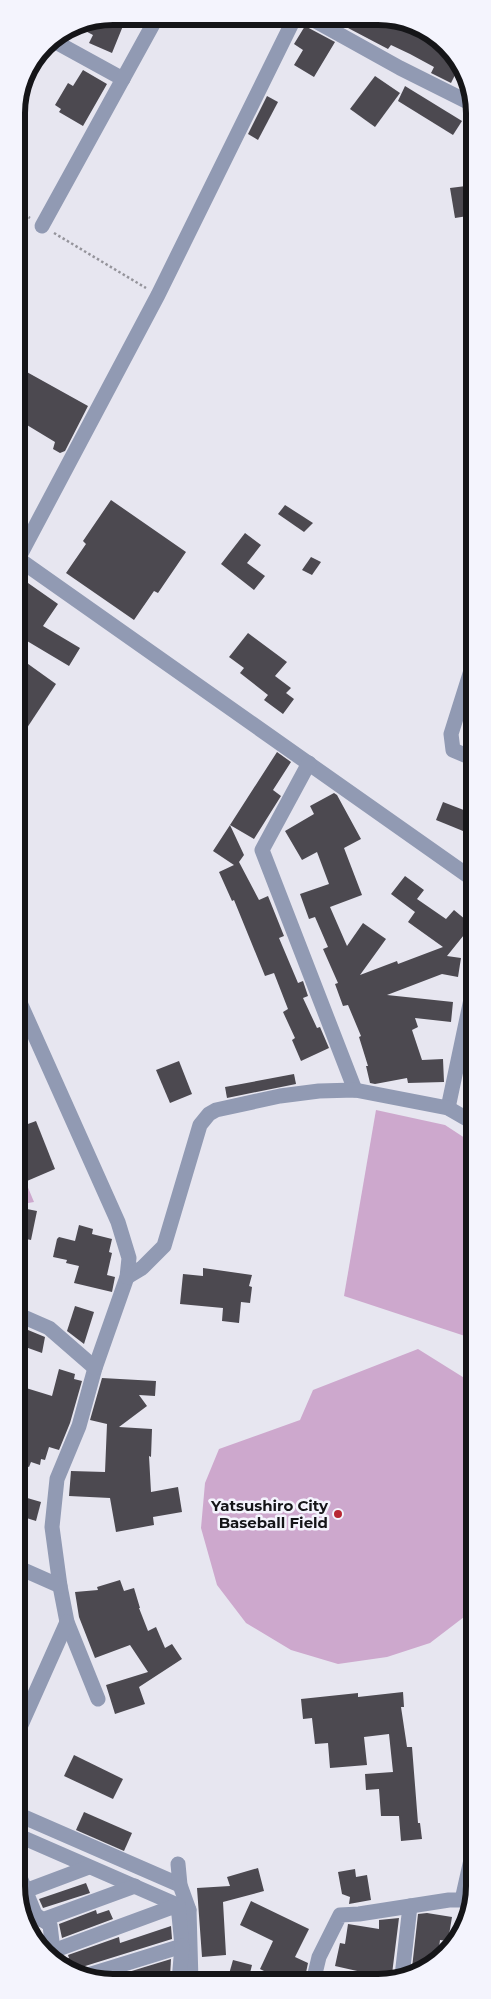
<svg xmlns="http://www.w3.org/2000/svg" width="491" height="1999" font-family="Montserrat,sans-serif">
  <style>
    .green { fill: #cda8cd }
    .building { fill: #4c4950 }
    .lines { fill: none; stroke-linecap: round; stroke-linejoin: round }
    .path { stroke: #95949b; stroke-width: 2.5; stroke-dasharray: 2.5 2.5; stroke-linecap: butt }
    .minor { stroke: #919ab3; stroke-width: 15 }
    .poi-dot { fill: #b82733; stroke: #f4f4fd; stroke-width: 2 }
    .labels { text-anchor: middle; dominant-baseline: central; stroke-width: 5; stroke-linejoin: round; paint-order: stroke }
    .poi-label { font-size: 15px; font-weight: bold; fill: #151518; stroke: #f4f4fd; text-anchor: end }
    .rim { fill: none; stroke: #151518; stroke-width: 6 }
  </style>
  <rect width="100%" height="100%" fill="#e7e6f0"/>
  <g class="green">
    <polygon points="376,1110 445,1125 474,1144 474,1339 344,1296"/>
    <polygon points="17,1161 34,1202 17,1205"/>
    <path d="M418,1349l56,35c0,78 4,156 -10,233l-34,26 -43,14 -49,7 -47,-14 -45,-27 -29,-38 -16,-57 4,-45 14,-34 81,-29 13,-30z"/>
  </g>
  <g class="building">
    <polygon points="113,16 127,16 112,53 89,43 93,35 74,25"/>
    <polygon points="329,18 383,18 403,29 405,26 410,26 444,46 443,48 452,53 459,67 451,83 431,73 434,67 410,54 391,45 388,49"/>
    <polygon points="305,26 335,42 314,77 294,65 303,50 294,44"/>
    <polygon points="83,70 107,84 83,126 59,112 61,109 55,105 68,83 73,86"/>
    <polygon points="375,76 400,93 375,127 350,109"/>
    <polygon points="405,86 462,121 453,135 398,101"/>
    <polygon points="267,96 278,102 258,140 248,134"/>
    <polygon points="466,186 470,204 474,203 474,215 455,218 450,188"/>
    <polygon points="25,371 88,406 65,451 60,453 53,449 55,442 17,419 17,386"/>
    <polygon points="111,500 186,552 158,593 154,591 134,620 66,573 86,544 83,541"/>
    <polygon points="285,505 313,523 304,532 278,514"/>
    <polygon points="245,533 261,545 247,563 265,576 254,590 221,564"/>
    <polygon points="311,557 321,562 312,575 302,570"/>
    <polygon points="17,579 26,585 28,583 58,604 43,626 80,648 69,666 17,635"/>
    <polygon points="248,633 287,662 275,676 291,688 286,693 294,699 283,714 264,700 268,695 240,673 244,668 229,657"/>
    <polygon points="17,656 56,684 17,743"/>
    <polygon points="277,752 291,762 273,790 281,796 254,839 230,825"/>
    <polygon points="334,793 337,795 361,839 344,848 362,895 330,907 347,946 363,923 386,939 360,975 397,961 398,964 443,947 408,922 415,912 391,894 405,876 424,890 417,899 446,919 454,910 472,925 447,956 461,958 458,977 442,974 387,995 453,1002 451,1022 415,1018 418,1027 412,1030 422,1060 443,1059 444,1082 408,1083 407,1078 375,1084 370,1083 366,1066 368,1066 359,1037 361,1036 348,1005 343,1006 335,984 338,983 323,949 328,947 315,917 309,919 300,894 329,884 317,852 302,860 285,831 314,814 310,806"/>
    <polygon points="443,802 474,814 468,833 436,820"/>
    <polygon points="230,825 244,855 239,862 259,900 268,896 284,936 279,938 298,983 303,981 308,996 303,998 317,1028 320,1027 329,1048 301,1061 292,1040 295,1038 283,1012 288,1009 274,973 265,976 234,900 232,901 219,872 234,865 213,851"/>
    <polygon points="179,1061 192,1094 170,1103 156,1070"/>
    <polygon points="294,1074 296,1084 227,1098 225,1087"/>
    <polygon points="474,1088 474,1112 464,1106"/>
    <polygon points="36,1121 55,1169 27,1181 17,1156 17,1128"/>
    <polygon points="22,1208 37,1211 31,1240 17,1237 17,1213 21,1214"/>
    <polygon points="79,1225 93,1229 92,1234 112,1239 109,1252 112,1253 107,1275 115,1277 112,1292 74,1283 79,1266 66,1263 67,1260 53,1257 57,1239 59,1237 75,1241"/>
    <polygon points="203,1268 252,1275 249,1286 252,1287 250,1303 241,1302 239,1323 222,1321 223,1308 180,1304 183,1274 203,1276"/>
    <polygon points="75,1306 94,1312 84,1344 67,1331"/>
    <polygon points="17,1330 27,1333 28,1330 45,1337 42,1353 17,1344"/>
    <polygon points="59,1369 75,1374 74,1379 82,1381 70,1423 59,1450 49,1447 45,1460 41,1459 40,1465 31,1462 29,1467 17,1463 23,1439 21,1438 26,1420 17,1417 17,1404 21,1405 26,1388 52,1396"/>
    <polygon points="102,1378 156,1381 155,1396 139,1395 147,1406 119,1427 152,1429 151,1457 149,1456 151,1492 178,1487 182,1512 153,1517 154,1525 116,1532 110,1498 69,1496 71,1471 105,1472 107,1424 90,1420"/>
    <polygon points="17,1495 41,1502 36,1521 17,1515"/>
    <polygon points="120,1580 124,1591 134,1588 140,1608 139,1608 148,1631 156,1627 165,1648 172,1644 182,1659 139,1687 145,1704 115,1714 106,1685 148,1672 130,1645 95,1658 79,1617 75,1592 98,1590 97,1587"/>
    <polygon points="403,1692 404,1707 401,1707 407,1747 412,1747 418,1823 420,1823 422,1839 401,1841 399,1816 381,1816 379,1789 366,1790 365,1774 393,1772 389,1734 364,1737 367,1765 330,1768 328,1743 315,1744 312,1718 303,1719 301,1699 358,1693 358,1697"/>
    <polygon points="74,1755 123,1779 113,1799 64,1776"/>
    <polygon points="84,1812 132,1833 124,1851 76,1830"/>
    <polygon points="258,1868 264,1891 223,1902 226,1955 202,1957 197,1888 230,1886 227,1877"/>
    <polygon points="355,1869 356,1877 367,1875 371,1900 349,1904 350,1897 342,1894 338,1872"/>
    <polygon points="86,1883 90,1893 43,1908 39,1899"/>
    <polygon points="251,1901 309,1929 295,1957 308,1963 304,1982 286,1982 260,1969 273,1941 240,1925"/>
    <polygon points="96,1910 97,1914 109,1910 113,1919 62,1938 59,1924"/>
    <polygon points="427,1913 452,1917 448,1941 440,1940 438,1956 417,1968 412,1968 418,1914"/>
    <polygon points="399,1918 391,1982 364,1982 366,1973 335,1966 340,1943 345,1944 348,1924 379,1929 379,1920"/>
    <polygon points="171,1926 172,1939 82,1967 77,1972 62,1964 63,1961 69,1958 68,1955 119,1937 120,1943"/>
    <polygon points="171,1959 170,1977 159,1981 113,1981 112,1977"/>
    <polygon points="233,1960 252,1965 248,1981 227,1981"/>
  </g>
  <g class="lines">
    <g class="path">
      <polyline points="16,209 30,218"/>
      <polyline points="54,233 146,288"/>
      <path d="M466,1830c3,-15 5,-30 4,-46 0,-26 -7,-40 4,-66"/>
      <polyline points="456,1936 460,1914"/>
    </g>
    <g class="minor">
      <polyline points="310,18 400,68 474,105"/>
      <polyline points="52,40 123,79"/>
      <polyline points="42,226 157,17"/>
      <polyline points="17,558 474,880"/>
      <polyline points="18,559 158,295 295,17"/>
      <polyline points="474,661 451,734 453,750 474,759"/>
      <polyline points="309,763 262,850 355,1090"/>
      <polyline points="17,996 118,1222 129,1258 127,1277 95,1368 79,1426 57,1479 52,1527 60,1586 67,1622 98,1699"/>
      <polyline points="448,1108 474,985"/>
      <polyline points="127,1277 142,1268 164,1246 200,1125 209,1114 216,1110 280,1096 319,1091 355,1090 448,1108 474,1123"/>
      <polyline points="17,1314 49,1328 95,1368"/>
      <polyline points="17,1567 60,1586"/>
      <polyline points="17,1734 67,1622"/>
      <polyline points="17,1814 180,1885"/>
      <polyline points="17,1835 189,1910"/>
      <polyline points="178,1864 180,1885 189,1910 191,1981"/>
      <polyline points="17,1870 35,1914 26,1917"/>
      <polyline points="25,1891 89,1867"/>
      <polyline points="462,1900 475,1842"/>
      <polyline points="36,1915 50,1925 54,1959"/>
      <polyline points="42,1920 135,1886"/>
      <polyline points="53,1951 178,1905 182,1946 85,1976"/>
      <polyline points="402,1976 410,1906"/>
      <polyline points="179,1981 182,1946"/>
      <polyline points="313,1982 319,1957 340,1915 359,1914 449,1900 471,1900"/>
    </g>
  </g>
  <circle class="poi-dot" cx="338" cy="1514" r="5"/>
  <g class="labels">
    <g class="poi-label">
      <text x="328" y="1505">Yatsushiro City<tspan x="328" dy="17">Baseball Field</tspan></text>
    </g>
  </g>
  <path d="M0 0H491V1999H0ZM113 25H378A88 88 0 0 1 466 113V1886A88 88 0 0 1 378 1974H113A88 88 0 0 1 25 1886V113A88 88 0 0 1 113 25Z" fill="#f4f4fd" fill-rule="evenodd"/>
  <path class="rim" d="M113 25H378A88 88 0 0 1 466 113V1886A88 88 0 0 1 378 1974H113A88 88 0 0 1 25 1886V113A88 88 0 0 1 113 25Z"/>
</svg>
